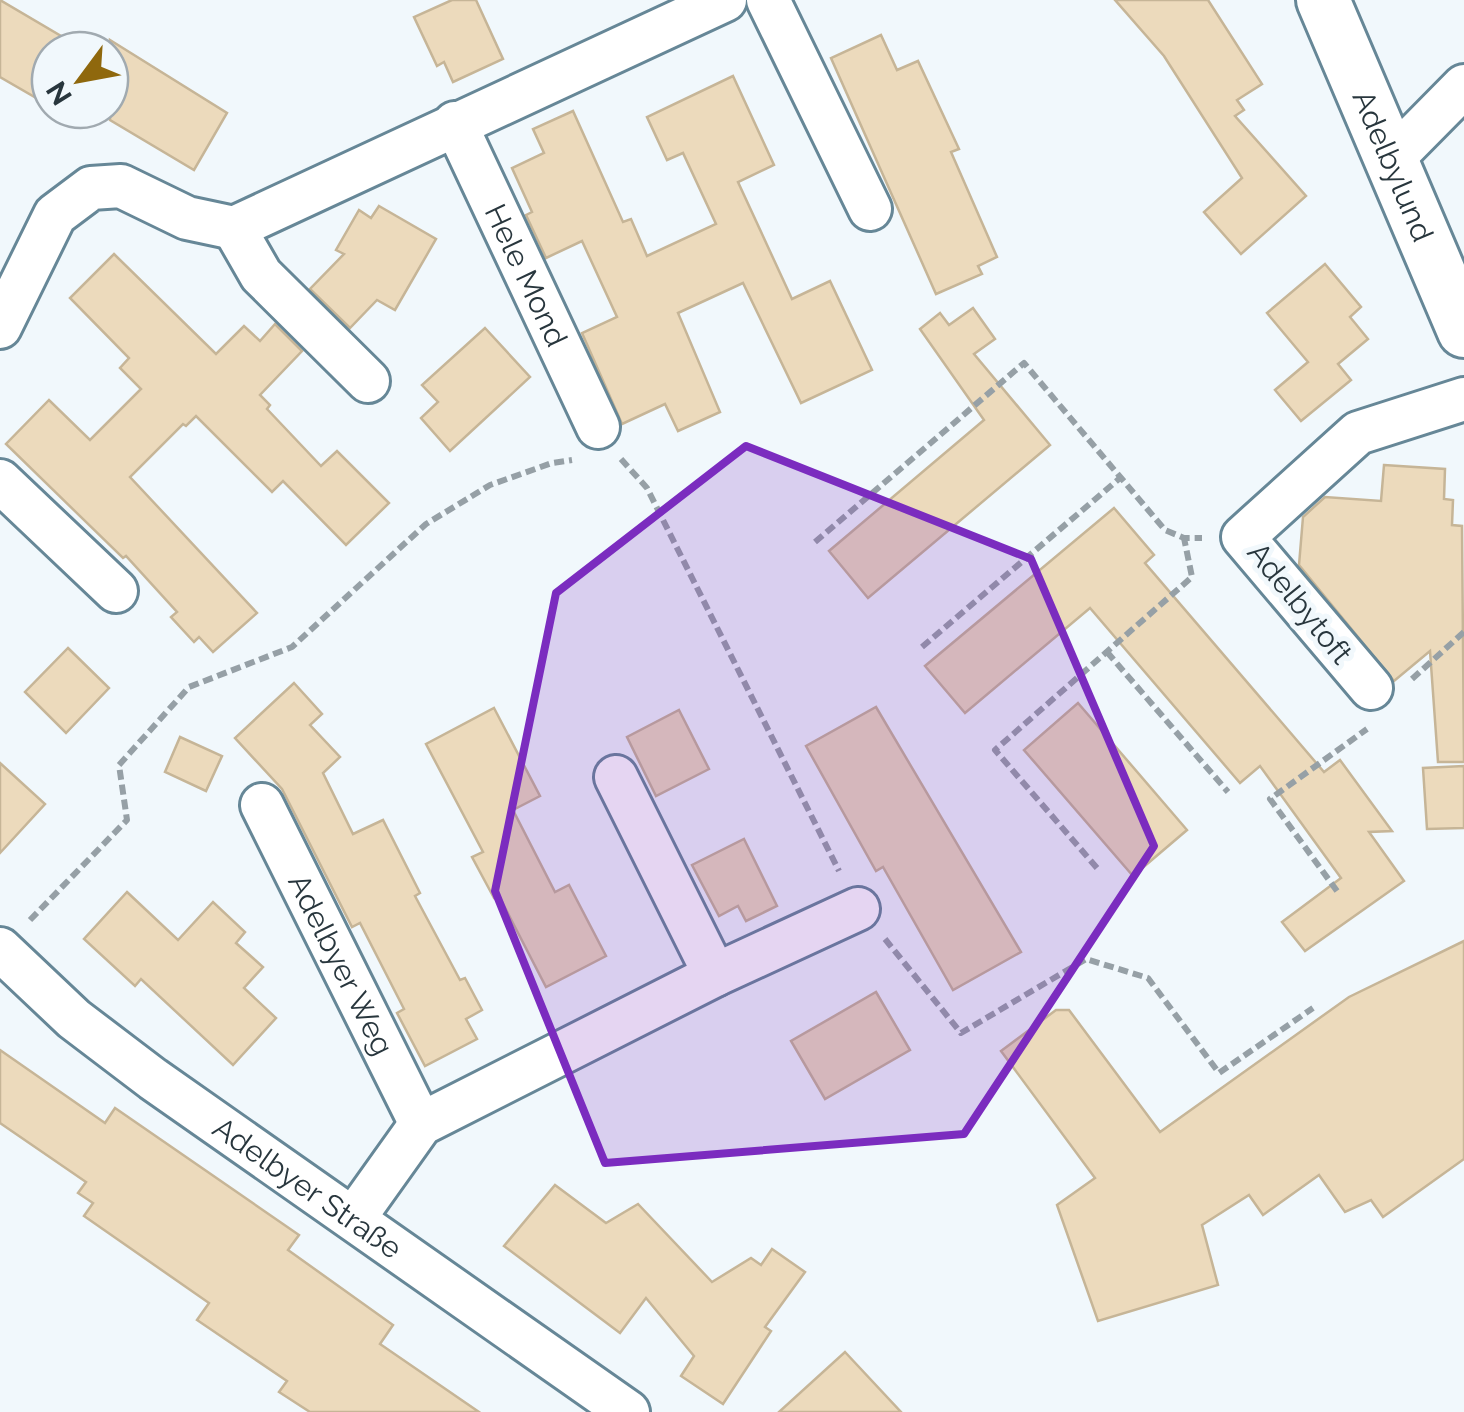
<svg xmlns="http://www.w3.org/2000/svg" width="1464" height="1412" font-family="Raleway,sans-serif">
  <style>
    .building { fill: #ecdabc; stroke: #c6b597; stroke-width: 2.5 }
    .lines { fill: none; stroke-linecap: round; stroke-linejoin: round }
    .minor-casing { stroke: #668797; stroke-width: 48 }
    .tertiary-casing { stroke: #668797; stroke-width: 58 }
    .path { stroke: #96a0a6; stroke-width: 6; stroke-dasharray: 10 5; stroke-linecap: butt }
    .minor { stroke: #fff; stroke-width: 42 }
    .tertiary { stroke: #fff; stroke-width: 52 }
    .marked { fill: #7b2cbf; fill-opacity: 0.2; stroke: #7b2cbf; stroke-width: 8; stroke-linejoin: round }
    .labels { text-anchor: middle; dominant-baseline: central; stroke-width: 10; stroke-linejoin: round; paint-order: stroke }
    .street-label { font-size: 30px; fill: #28363d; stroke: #f1f8fc }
  </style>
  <rect width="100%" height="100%" fill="#f1f8fc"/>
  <g class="building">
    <polygon points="0,0 78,46 76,50 50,50 50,94 45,103 0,77"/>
    <polygon points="452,0 476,0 503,59 453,82 444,62 437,66 414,17"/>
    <polygon points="1115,0 1208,0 1262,84 1237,100 1244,110 1235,116 1306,196 1241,254 1204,212 1242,178 1164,56"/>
    <polygon points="881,35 897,70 918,61 959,149 951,152 997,257 978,266 982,274 936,294 831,58"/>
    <polygon points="110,40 227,113 194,170 110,120"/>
    <polygon points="733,76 774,165 738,182 792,299 830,281 872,370 801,403 743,283 678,313 720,412 678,431 665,404 622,424 582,333 617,317 582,241 546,258 526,215 532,212 512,168 544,153 533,129 573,111 623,222 631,219 647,256 716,224 683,153 667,160 647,117"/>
    <polygon points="379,206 436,239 395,310 377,300 350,328 310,289 344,254 336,250 359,210 371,218"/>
    <polygon points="114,254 216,354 244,326 260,341 275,324 302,351 260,395 270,405 267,409 321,466 337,451 389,503 346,545 283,481 272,492 196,416 186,426 183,424 130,477 257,613 213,652 199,637 194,642 171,617 177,612 126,556 123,558 6,444 49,400 90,440 141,389 120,368 129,358 70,298"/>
    <polygon points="1325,264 1361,307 1350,317 1368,339 1338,364 1351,380 1301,421 1275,390 1308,362 1267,313"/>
    <polygon points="973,308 995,339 974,354 1050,445 868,598 829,551 984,420 920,329 940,313 949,325"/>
    <polygon points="485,328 530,377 450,451 421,418 438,402 422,385"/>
    <polygon points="1384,465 1445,469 1444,499 1453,500 1452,525 1462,526 1464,762 1438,762 1430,651 1394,681 1299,565 1303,517 1325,497 1381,501"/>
    <polygon points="1114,508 1154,555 1145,563 1324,772 1340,760 1392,831 1369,832 1404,881 1305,951 1282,922 1341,878 1260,766 1240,783 1090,608 965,713 925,666"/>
    <polygon points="68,648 109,688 66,733 25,692"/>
    <polygon points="294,683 322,714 310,725 340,757 323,773 353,834 383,820 420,893 415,896 460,980 465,978 482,1010 466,1019 477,1039 425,1066 397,1013 404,1009 360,923 352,927 282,789 235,738"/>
    <polygon points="1078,703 1187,830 1133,876 1024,750"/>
    <polygon points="876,707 1021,952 953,990 883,867 876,871 806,746"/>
    <polygon points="494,708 540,796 513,810 555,892 569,885 606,956 546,987 499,896 494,898 472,857 483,852 426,744"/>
    <polygon points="679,710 709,769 656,796 627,737"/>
    <polygon points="180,737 222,756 206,791 165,772"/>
    <polygon points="0,763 45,804 0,853"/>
    <polygon points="1464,766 1464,828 1427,829 1423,768"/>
    <polygon points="744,839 777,906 746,921 738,906 719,916 692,865"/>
    <polygon points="127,892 178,940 213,902 245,932 236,943 263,967 244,988 276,1018 233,1065 141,979 135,986 84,939"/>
    <polygon points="1464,941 1464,1159 1383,1217 1371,1200 1345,1212 1319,1175 1263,1215 1249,1195 1202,1225 1218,1285 1098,1321 1057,1205 1095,1178 1001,1051 1056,1010 1069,1010 1160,1132 1349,997"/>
    <polygon points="876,992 910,1050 825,1099 791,1041"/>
    <polygon points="0,1050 105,1123 115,1108 299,1235 288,1250 393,1325 380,1344 479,1412 310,1412 279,1392 287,1381 197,1320 209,1303 84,1216 93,1203 78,1193 86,1182 0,1123"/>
    <polygon points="555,1185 606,1223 638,1204 712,1282 751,1258 761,1265 772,1249 805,1272 765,1327 771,1331 723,1404 681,1376 694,1356 646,1298 620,1333 504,1246"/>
    <polygon points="845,1352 901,1412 779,1412"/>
  </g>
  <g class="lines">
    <defs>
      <g id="minor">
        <polyline points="768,0 870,209"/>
        <path id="s1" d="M455,123l143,304"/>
        <polyline points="1392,159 1464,86"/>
        <polyline points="234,228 261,275 368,381"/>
        <polyline points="0,327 55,215 91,188 121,186 187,218 234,228 725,0"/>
        <polyline points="0,481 116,591"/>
        <polyline points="1371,688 1243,537 1358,433 1464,399"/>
        <polyline points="616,777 715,975 858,909"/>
        <path id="s2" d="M262,805l159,319"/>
        <path id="s3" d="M0,949l74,70 79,60 475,333"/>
        <polyline points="354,1218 421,1124 715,975"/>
      </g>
      <g id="tertiary">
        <path id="s4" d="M1323,0l141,331"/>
      </g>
    </defs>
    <use href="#minor" class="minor-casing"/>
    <use href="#tertiary" class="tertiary-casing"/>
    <g class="path">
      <polyline points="621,459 647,488 839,871"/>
      <polyline points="815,542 1024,363 1165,530 1184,538 1202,538"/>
      <polyline points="922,647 1120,478"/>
      <polyline points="1107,652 1228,792"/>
      <polyline points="1412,679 1464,632"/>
      <polyline points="1097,868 995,750 1192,577 1184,538"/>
      <polyline points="1337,891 1270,799 1367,729"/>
      <polyline points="30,920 127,820 119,765 189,687 292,647 426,524 490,485 552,463 572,460"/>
      <polyline points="885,939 961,1033 1086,959 1148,978 1219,1073 1313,1008"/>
    </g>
    <use href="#minor" class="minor"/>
    <use href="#tertiary" class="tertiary"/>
  </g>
  <path class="marked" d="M746,446l285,113 123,287 -190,288 -359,29 -110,-272 61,-298z"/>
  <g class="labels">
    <g class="street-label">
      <text stroke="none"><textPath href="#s4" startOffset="180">Adelbylund</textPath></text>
      <text stroke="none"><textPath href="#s1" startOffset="168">Hele Mond</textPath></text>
      <text transform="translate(1300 603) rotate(51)">Adelbytoft</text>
      <text stroke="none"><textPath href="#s2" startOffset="178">Adelbyer Weg</textPath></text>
      <text stroke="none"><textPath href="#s3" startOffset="390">Adelbyer Straße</textPath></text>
    </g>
  </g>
  <g transform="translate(80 80) rotate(238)"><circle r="48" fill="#f1f8fc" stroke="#a1aab0" stroke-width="2.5"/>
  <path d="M0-8L18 38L0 25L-18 38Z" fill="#8f680d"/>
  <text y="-15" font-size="28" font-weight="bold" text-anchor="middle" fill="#28363d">N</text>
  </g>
</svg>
